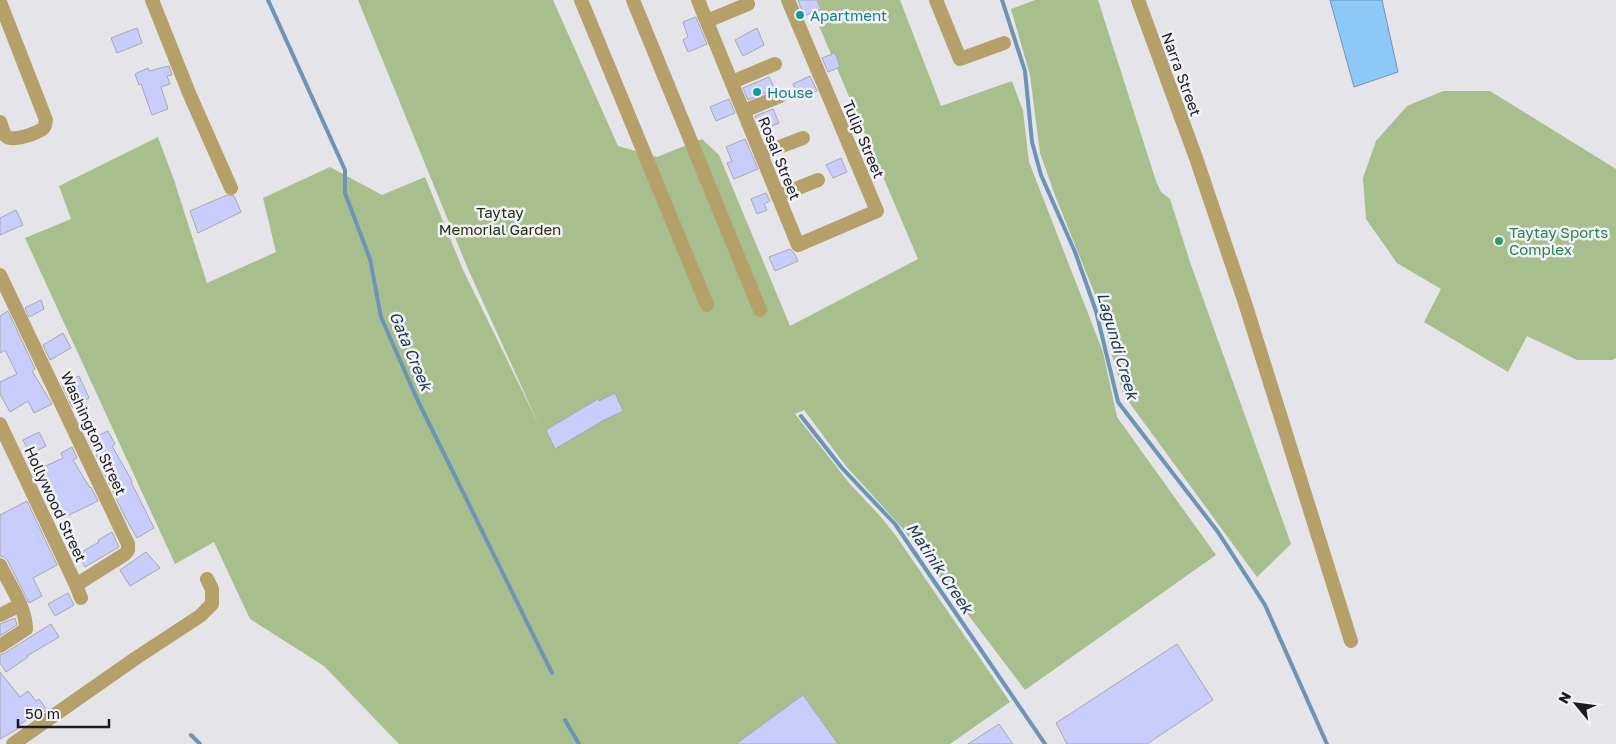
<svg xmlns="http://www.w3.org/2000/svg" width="1616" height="744" font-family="'Golos Text',sans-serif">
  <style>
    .green { fill: #a6bf8d }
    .water { fill: #8ec8f7; stroke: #6c94b6 }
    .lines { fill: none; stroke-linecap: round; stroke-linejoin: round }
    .stream { stroke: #6c94b6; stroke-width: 4 }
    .building { fill: #c9cdfe; stroke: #a7a8ac }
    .street { stroke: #b5a069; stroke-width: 14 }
    .culture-dot { fill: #0f9aa8; stroke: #f2f2f6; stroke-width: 2 }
    .leisure-dot { fill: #2e9e5b; stroke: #f2f2f6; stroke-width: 2 }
    .labels { text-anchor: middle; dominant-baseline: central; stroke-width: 5; stroke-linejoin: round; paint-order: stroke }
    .culture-label { font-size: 15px; fill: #0d838f; stroke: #f2f2f6; text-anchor: start }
    .street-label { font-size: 15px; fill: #1c1b1d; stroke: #f2f2f6 }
    .park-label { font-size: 15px; fill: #243211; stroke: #f2f2f6 }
    .leisure-label { font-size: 15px; fill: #27864d; stroke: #f2f2f6; text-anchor: start }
    .water-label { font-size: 16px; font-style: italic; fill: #183850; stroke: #f2f2f6 }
  </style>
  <rect width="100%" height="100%" fill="#e5e4e9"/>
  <g class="green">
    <polygon points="358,0 553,0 618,146 657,157 702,139 719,155 790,326 918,259 808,0 900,0 941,106 1012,81 1023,111 1029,162 1103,352 1117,417 1216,555 1025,690 903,529 846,466 804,410 795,414 850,484 881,517 896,536 1010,702 950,744 399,744 324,666 250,619 214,542 175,564 25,238 71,219 59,186 158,137 174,180 207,283 276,252 263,198 330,167 382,195 425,177 463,270 539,425 468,269"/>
    <polygon points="1035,0 1098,0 1156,181 1161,192 1170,199 1190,262 1291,544 1257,577 1123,394 1094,292 1056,198 1040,153 1030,75 1011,9"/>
    <polygon points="1443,91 1490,91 1616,169 1616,358 1612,360 1577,360 1527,336 1508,372 1424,322 1441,289 1397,263 1366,219 1363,178 1376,141 1407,106"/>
  </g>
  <polygon class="water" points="1330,0 1382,0 1398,72 1354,87"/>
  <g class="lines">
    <g class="stream">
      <polyline points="268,0 345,170 345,193 370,259 381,317 417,399 552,673"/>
      <polyline points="1002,0 1025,71 1032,142 1041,175 1075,252 1096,311 1118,402 1218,532 1265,605 1327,744"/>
      <polyline points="801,416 842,468 895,524 1045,744"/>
      <polyline points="565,720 579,744"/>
      <polyline points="191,735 200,744"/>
    </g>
  </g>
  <g class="building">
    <polygon points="798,0 817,0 821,9 804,16"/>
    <polygon points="696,17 707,44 688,52 683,40 688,37 683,22"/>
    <polygon points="137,28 142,43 117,53 111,38"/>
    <polygon points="757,28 764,45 743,56 735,40"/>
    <polygon points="835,53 840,67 828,72 822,58"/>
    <polygon points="169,66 172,75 167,76 170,84 161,87 168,109 152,115 141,84 139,85 135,74 148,68 149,71"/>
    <polygon points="810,76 817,91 800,99 793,84"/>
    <polygon points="769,77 775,89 748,100 743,88"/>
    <polygon points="729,99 735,113 716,121 710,107"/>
    <polygon points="773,109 779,123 761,131 755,116"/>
    <polygon points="745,139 758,169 734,179 727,163 732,161 726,147"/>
    <polygon points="841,158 847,172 833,178 826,165"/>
    <polygon points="766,193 770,201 764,204 767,210 757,214 751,199"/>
    <polygon points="227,195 234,196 241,212 198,233 190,211"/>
    <polygon points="16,210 23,225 0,235 0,218"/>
    <polygon points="790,249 794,253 798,261 775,271 769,257"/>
    <polygon points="41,300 44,309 29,317 25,308"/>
    <polygon points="8,311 35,369 32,371 52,404 34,413 28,401 10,412 0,394 0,382 17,374 5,350 0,353 0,316"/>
    <polygon points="63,333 71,348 50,360 43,345"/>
    <polygon points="79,376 89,398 72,407 62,385"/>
    <polygon points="615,393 623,411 604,420 555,449 546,430 598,399 599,401"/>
    <polygon points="108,431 115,444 112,446 132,481 131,482 154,528 137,538 125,517 101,467 102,466 88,440"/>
    <polygon points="39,432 46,446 30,454 23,440"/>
    <polygon points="72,447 77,458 73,460 90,488 91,487 98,501 61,519 39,469 63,458 61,453"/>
    <polygon points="27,501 57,565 33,578 42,596 29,603 8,561 4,557 0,556 0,515"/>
    <polygon points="112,532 119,547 85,567 78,554 99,542 98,540"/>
    <polygon points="146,552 160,568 130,586 120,570"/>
    <polygon points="68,593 74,605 55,616 48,604"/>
    <polygon points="15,618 17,625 0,636 0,624"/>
    <polygon points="51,624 59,637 27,656 28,657 6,672 0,663 0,655 5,653"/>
    <polygon points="1177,644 1213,700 1147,744 1067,744 1056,723"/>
    <polygon points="0,672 20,697 28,691 36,701 39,699 47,710 37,717 35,714 18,726 19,728 0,739"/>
    <polygon points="803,695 838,744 736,744"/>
    <polygon points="999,724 1013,744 968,744"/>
  </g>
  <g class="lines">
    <g class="street">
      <polyline points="152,0 189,93 231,188"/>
      <polyline points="581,0 707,305"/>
      <polyline points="633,0 760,310"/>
      <polyline points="698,0 798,245 877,211 788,0"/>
      <polyline points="936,0 960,59 1004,43"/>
      <polyline points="1138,0 1196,158 1245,303 1351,641"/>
      <path d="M0,2l46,118c-1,5 -1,8 -5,10 -7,4 -29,12 -35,6 -3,-3 -4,-10 -6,-14"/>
      <polyline points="707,21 748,4"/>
      <polyline points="732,82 775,64"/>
      <polyline points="744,111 780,96"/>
      <polyline points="761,154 803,138"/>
      <polyline points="778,196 818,180"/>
      <polyline points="0,275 128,544 128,550 125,554 76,585"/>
      <polyline points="0,424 76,585 81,598"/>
      <path d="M0,565c9,19 26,42 26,64l-26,17"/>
      <polyline points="0,615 20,605"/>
      <polyline points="13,744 136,658 200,616 212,604 212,589 207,579"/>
    </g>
  </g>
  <g class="culture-dot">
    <circle cx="800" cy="15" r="5"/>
    <circle cx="757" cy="92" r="5"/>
  </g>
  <circle class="leisure-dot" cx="1499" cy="241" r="5"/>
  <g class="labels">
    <g class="culture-label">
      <text x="810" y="15">Apartment</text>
      <text x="767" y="92">House</text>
    </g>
    <g class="street-label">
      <text transform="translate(1182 74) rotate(70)">Narra Street</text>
      <text transform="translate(864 139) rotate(67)">Tulip Street</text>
      <text transform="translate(780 158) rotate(68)">Rosal Street</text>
      <text transform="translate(94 433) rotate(65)">Washington Street</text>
      <text transform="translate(56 504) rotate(65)">Hollywood Street</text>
    </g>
    <g class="park-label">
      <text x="500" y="212">Taytay<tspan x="500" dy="17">Memorial Garden</tspan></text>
    </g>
    <g class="leisure-label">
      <text x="1509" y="232">Taytay Sports<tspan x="1509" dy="17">Complex</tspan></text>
    </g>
    <g class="water-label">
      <text transform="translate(1118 346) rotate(74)">Lagundi Creek</text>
      <text transform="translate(411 351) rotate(67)">Gata Creek</text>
      <text transform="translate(940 568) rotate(56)">Matinik Creek</text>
    </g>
  </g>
  <g transform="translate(1576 704) rotate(299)" stroke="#f2f2f6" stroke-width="4" paint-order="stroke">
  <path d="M0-4L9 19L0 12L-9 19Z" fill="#1c1b1d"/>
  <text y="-8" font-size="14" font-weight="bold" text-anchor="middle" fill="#1c1b1d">N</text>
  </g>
  <path d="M18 719v8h91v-8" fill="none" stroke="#1c1b1d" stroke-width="2.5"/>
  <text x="25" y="719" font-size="15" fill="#1c1b1d" stroke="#f2f2f6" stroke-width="4" paint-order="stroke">50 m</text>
</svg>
